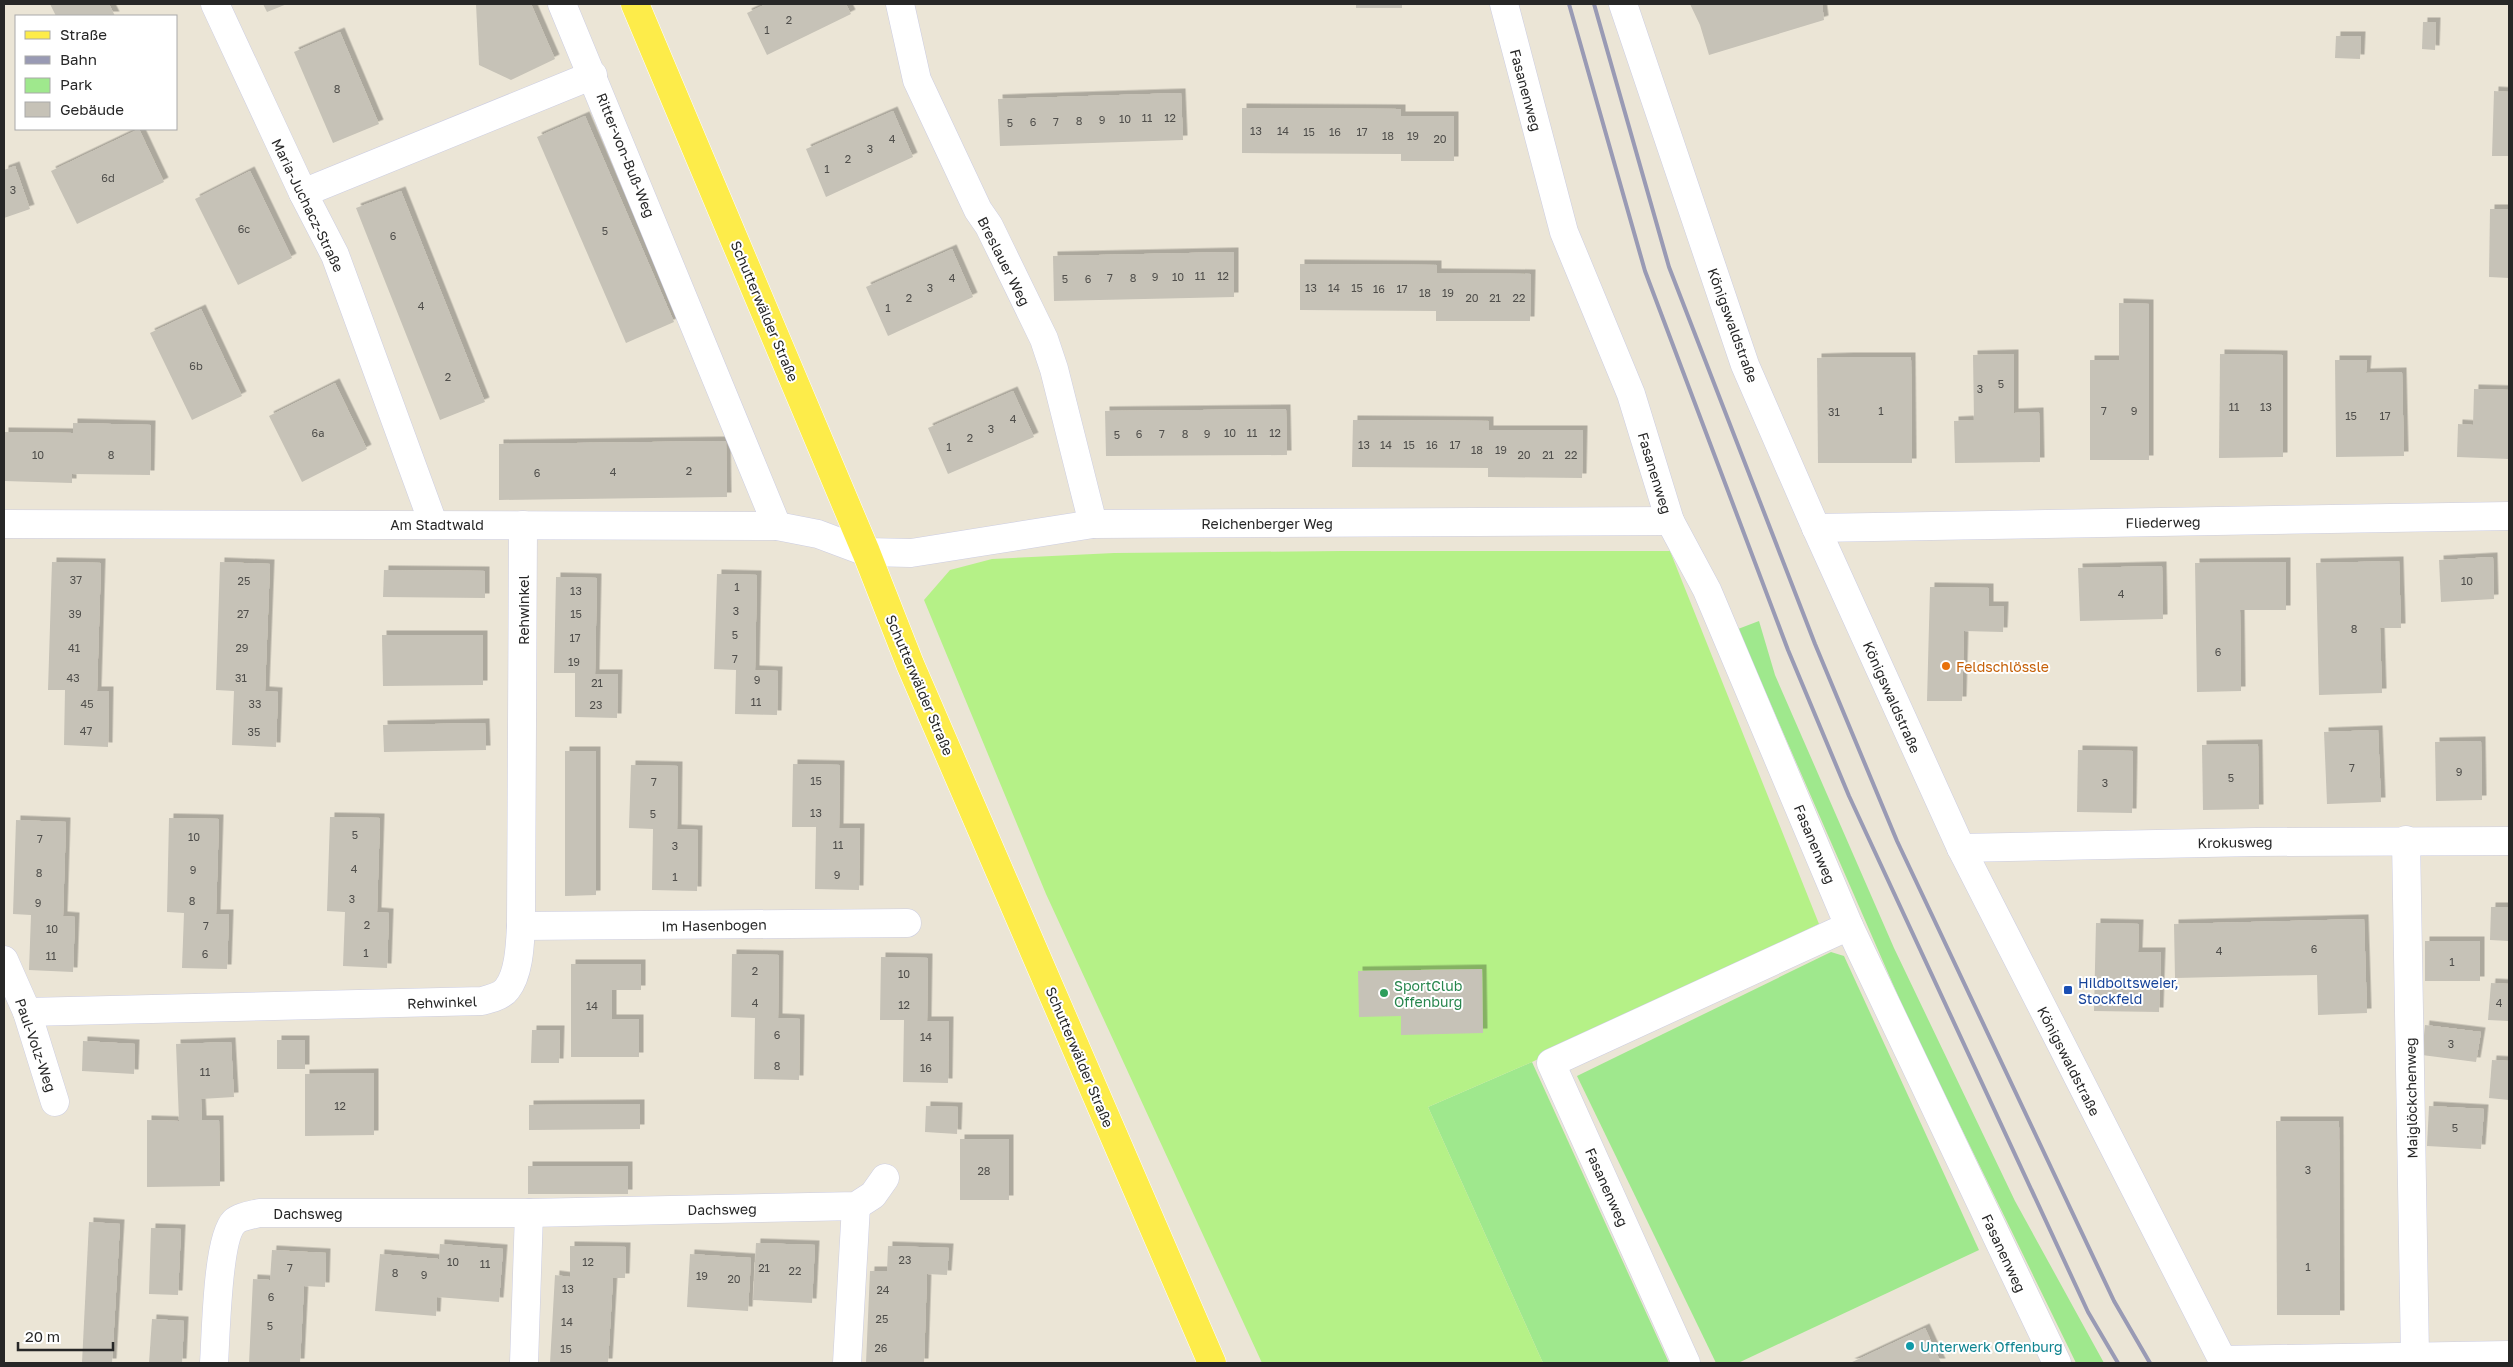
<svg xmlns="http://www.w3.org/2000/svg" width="2513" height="1367" font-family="'Golos Text',sans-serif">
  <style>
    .green { fill: #9fe88d }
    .pitch { fill: #b5f187 }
    .building { fill: #c6c2b7; filter: url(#shadow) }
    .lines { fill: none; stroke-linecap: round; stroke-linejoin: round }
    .minor-casing { stroke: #cccde2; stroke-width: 29 }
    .major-casing { stroke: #fff; stroke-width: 29 }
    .minor { stroke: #fff; stroke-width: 28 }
    .major { stroke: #fdec4a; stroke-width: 28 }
    .rail { stroke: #999ab4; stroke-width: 4 }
    .food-dot { fill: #e8710a; stroke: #fff; stroke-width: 2 }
    .transit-dot { fill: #1a4fb4; stroke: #fff; stroke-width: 2 }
    .leisure-dot { fill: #2e9e5b; stroke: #fff; stroke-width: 2 }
    .culture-dot { fill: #0f9aa8; stroke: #fff; stroke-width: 2 }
    .labels { text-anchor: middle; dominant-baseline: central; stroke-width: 4; stroke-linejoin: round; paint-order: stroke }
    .number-label { font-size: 11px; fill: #4f4e4b }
    .street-label { font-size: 14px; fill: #272727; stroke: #fff }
    .food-label { font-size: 14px; fill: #c56008; stroke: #fff; text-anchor: start }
    .transit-label { font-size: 14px; fill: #164399; stroke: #fff; text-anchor: start }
    .leisure-label { font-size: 14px; fill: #27864d; stroke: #fff; text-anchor: start }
    .culture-label { font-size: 14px; fill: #0d838f; stroke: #fff; text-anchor: start }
  </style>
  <defs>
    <filter id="shadow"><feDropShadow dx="4.5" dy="-4.5" stdDeviation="0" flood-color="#0004"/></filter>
  </defs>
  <rect width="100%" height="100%" fill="#ebe5d6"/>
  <g class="green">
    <polygon points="1759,621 1775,675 1894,948 2015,1201 2104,1363 2076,1363 1909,1021 1738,629"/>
    <polygon points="1831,952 1844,956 1979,1250 1738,1363 1716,1363 1577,1076"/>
    <polygon points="1532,1062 1669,1363 1543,1363 1428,1107"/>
  </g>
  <polygon class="pitch" points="1342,551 1670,551 1819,924 1532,1062 1428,1107 1543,1363 1262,1363 1046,894 924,600 950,570 992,559 1114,553"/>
  <g class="building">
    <polygon points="50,4 109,4 115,16 56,16"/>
    <polygon points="263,4 287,4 267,12"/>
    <polygon points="476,4 531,4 555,59 511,80 479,65"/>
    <polygon points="766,4 846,4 851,14 767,55 747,13"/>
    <rect x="1356" y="4" width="46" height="4"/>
    <polygon points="1690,4 1822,4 1824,20 1709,55 1700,25"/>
    <polygon points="2423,22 2436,22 2435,50 2422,49"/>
    <polygon points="340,32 379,124 333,143 294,52"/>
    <polygon points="2336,36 2361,36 2360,59 2335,58"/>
    <polygon points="2494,91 2509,92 2509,156 2492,156"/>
    <polygon points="1181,93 1183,140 1000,146 998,99"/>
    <polygon points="1242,108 1401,109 1401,116 1454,116 1454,161 1401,161 1401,154 1242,153"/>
    <polygon points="893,111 913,157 826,197 806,149"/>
    <polygon points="585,116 674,322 626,343 537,137"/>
    <polygon points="139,129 164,182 77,224 51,171"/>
    <polygon points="15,166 30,209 4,218 4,170"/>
    <polygon points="250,171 292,258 238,285 195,199"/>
    <polygon points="401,191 485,402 440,420 356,208"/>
    <polygon points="2490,209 2509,209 2509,278 2489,277"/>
    <polygon points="952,249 973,297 888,336 866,287"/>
    <polygon points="1234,252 1234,297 1054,301 1053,256"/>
    <polygon points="1300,264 1437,265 1437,273 1531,274 1530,321 1436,321 1436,311 1300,310"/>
    <polygon points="2119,303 2149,304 2149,460 2090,460 2090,360 2119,360"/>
    <polygon points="201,309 242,396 192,420 150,333"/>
    <polygon points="2014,354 2014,413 2039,412 2040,462 1955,463 1954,421 1974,420 1973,355"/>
    <polygon points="2220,354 2283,355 2283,457 2219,458"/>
    <polygon points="1849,357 1911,357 1912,463 1818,463 1817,358"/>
    <polygon points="2335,360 2367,360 2366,373 2402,372 2404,456 2336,457"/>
    <polygon points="335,383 367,449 302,482 269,416"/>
    <polygon points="2474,389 2509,390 2509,459 2457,457 2458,424 2473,425"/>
    <polygon points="1013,391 1034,437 948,474 928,428"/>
    <polygon points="1286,409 1287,455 1106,456 1105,411"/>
    <polygon points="1353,420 1489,421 1489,430 1583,430 1582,478 1488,477 1488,468 1352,467"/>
    <polygon points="73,423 151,425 150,475 72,474 72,483 4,481 4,432 73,433"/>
    <polygon points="726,441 727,497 499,500 499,444"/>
    <polygon points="2493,557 2494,599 2441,602 2439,560"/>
    <polygon points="2399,561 2401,628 2380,628 2382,693 2319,695 2316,563"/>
    <polygon points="52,562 101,563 97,691 109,691 108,747 64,745 65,690 48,690"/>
    <polygon points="220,562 270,564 265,691 278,692 276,747 232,745 234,691 216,690"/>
    <polygon points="2286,562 2286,610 2240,610 2241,691 2197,692 2195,563"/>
    <polygon points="2162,566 2163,619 2080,621 2078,568"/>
    <polygon points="384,570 485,571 485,598 383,597"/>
    <polygon points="717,574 757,575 755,670 778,671 777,715 735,714 736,670 714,669"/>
    <polygon points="556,577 597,578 595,674 618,674 617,718 575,717 575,673 554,673"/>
    <polygon points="1930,587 1989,588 1989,606 2004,606 2003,632 1964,631 1962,701 1927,701"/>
    <polygon points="382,635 483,635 483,685 383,686"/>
    <polygon points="485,723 486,750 384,752 383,725"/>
    <polygon points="2378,730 2381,802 2327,804 2324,732"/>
    <polygon points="2481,741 2482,800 2436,801 2435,742"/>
    <polygon points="2258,744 2259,809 2203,810 2202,745"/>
    <polygon points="2078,750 2133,751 2132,813 2077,812"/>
    <polygon points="565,751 596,751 596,895 565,896"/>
    <polygon points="793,764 840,765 839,828 860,828 859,890 815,889 816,827 792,827"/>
    <polygon points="631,765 678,766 677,829 698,830 697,891 652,890 653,829 629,828"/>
    <polygon points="330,817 380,818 377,912 389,913 387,968 343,966 345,912 327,911"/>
    <polygon points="169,818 219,819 216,914 229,914 227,969 182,968 184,913 167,912"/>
    <polygon points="16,820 66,822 63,916 75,917 73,972 29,970 31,915 13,914"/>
    <polygon points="2491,907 2509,907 2509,941 2490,940"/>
    <polygon points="2364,919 2367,1013 2318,1015 2317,975 2175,978 2174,924"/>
    <polygon points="2096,923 2139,924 2138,952 2161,952 2159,1012 2094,1011"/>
    <rect x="2425" y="941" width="55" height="40"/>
    <polygon points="732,954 779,955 778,1018 800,1019 799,1080 754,1079 755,1018 731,1017"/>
    <polygon points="881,957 928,958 927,1021 949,1021 948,1083 903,1082 904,1020 880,1020"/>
    <polygon points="571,964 641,964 641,990 612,990 612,1019 639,1019 639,1057 571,1057"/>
    <polygon points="1482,969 1483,1033 1401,1035 1401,1016 1359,1017 1358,971"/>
    <polygon points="2491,983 2509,984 2509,1021 2488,1020"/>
    <polygon points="2425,1025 2481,1032 2476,1062 2422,1055"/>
    <polygon points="532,1030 560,1030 559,1063 531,1063"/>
    <rect x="277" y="1040" width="28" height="29"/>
    <polygon points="83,1041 135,1044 134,1074 82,1071"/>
    <polygon points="231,1042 234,1097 201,1099 202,1120 219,1120 220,1186 147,1187 147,1120 179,1121 176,1044"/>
    <polygon points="2492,1060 2509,1061 2509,1100 2489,1098"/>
    <polygon points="374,1073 374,1135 305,1136 305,1074"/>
    <polygon points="640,1104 640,1129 529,1130 529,1105"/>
    <polygon points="926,1106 958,1107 957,1134 925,1132"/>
    <polygon points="2429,1106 2484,1109 2481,1149 2427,1146"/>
    <polygon points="2276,1121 2339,1121 2340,1315 2277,1315"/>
    <rect x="960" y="1139" width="49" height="61"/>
    <rect x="528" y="1166" width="100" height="28"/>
    <polygon points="89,1222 120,1224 112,1363 82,1363"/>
    <polygon points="151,1228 181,1229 178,1295 149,1294"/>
    <polygon points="756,1243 815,1245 812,1303 753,1300"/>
    <polygon points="440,1244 503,1249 499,1302 437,1297 436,1316 375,1311 380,1254 439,1259"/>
    <polygon points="570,1246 626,1247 625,1278 613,1278 608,1363 550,1363 555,1275 570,1277"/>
    <polygon points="888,1246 949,1248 947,1275 927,1274 924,1363 866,1363 870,1271 887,1271"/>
    <polygon points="272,1250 326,1253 325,1287 304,1286 300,1363 249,1363 253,1279 270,1280"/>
    <polygon points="690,1254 751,1258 748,1311 687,1307"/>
    <polygon points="152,1319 184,1321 182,1363 149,1363"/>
    <polygon points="1925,1328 1941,1363 1850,1363"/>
  </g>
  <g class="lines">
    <defs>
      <g id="minor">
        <polyline points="215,4 303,193 335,255 433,523"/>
        <polyline points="562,4 777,526"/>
        <polyline points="900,4 917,80 978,210 989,226 1044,339 1054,369 1093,524"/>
        <polyline points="1504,4 1564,232 1631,394 1670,521 1707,590 1849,926 1551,1063 1686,1363"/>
        <polyline points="1623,4 1745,365 1816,528 1961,848 2224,1363"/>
        <polyline points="303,193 593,75"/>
        <polyline points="4,524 777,526 818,534 866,552 911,553 1093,524 1670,521"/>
        <polyline points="1816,528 2509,516"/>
        <polyline points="2406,840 2415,1356"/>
        <polyline points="1961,848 2255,842 2509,841"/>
        <polyline points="521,926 907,923"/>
        <polyline points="1849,926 2057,1363"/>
        <polyline points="4,960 27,1012 55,1102"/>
        <path d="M27,1012l455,-11c8,-2 20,-5 25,-12 12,-15 13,-44 14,-63l2,-401"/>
        <polyline points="2222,1360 2509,1355"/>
        <path d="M214,1363c2,-27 3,-124 20,-141 5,-5 17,-7 25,-9h270l327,-7 17,-11 12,-17"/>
        <polyline points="524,1363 529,1213"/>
        <polyline points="847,1363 856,1206"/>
      </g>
      <polyline id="major" points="635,4 866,552 910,664 1212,1363"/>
    </defs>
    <use href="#minor" class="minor-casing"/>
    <use href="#major" class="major-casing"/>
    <use href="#minor" class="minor"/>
    <use href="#major" class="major"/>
    <g class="rail">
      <polyline points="1569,4 1645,271 1788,650 1849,796 2088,1312 2118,1363"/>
      <polyline points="1594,4 1669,267 1815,644 1897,841 2114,1301 2150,1363"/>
    </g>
  </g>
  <circle class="food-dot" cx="1946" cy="666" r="5"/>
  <rect class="transit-dot" x="2063" y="985" width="10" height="10" rx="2.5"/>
  <circle class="leisure-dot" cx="1384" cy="993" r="5"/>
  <circle class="culture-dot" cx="1910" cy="1346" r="5"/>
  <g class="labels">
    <g class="number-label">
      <text x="789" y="19">2</text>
      <text x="767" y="29">1</text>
      <text x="337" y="88">8</text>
      <text x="1147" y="117">11</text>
      <text x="1170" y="117">12</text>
      <text x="1125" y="118">10</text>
      <text x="1102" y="119">9</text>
      <text x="1079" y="120">8</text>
      <text x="1033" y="121">6</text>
      <text x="1056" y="121">7</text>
      <text x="1010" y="122">5</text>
      <text x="1256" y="130">13</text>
      <text x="1283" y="130">14</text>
      <text x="1309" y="131">15</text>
      <text x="1335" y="131">16</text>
      <text x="1362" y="131">17</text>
      <text x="1388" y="135">18</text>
      <text x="1413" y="135">19</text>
      <text x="892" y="138">4</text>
      <text x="1440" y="138">20</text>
      <text x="870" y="148">3</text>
      <text x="848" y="158">2</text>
      <text x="827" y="168">1</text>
      <text x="108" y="177">6d</text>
      <text x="13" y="189">3</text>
      <text x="244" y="228">6c</text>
      <text x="605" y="230">5</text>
      <text x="393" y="235">6</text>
      <text x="1200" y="275">11</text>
      <text x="1223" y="275">12</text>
      <text x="1155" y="276">9</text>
      <text x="1178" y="276">10</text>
      <text x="952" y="277">4</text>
      <text x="1110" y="277">7</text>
      <text x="1133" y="277">8</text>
      <text x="1065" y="278">5</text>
      <text x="1088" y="278">6</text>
      <text x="930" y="287">3</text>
      <text x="1311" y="287">13</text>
      <text x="1334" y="287">14</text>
      <text x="1357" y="287">15</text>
      <text x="1379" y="288">16</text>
      <text x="1402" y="288">17</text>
      <text x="1425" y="292">18</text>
      <text x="1448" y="292">19</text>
      <text x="909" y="297">2</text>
      <text x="1472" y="297">20</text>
      <text x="1495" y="297">21</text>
      <text x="1519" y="297">22</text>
      <text x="421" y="305">4</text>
      <text x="888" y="307">1</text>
      <text x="196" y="365">6b</text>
      <text x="448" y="376">2</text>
      <text x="2001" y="383">5</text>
      <text x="1980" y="388">3</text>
      <text x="2234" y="406">11</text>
      <text x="2266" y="406">13</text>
      <text x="1881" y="410">1</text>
      <text x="2104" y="410">7</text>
      <text x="2134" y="410">9</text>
      <text x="1834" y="411">31</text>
      <text x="2351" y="415">15</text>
      <text x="2385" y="415">17</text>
      <text x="1013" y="418">4</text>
      <text x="991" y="428">3</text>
      <text x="318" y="432">6a</text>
      <text x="1230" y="432">10</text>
      <text x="1252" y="432">11</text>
      <text x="1275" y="432">12</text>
      <text x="1139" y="433">6</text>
      <text x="1162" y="433">7</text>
      <text x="1185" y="433">8</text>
      <text x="1207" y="433">9</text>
      <text x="1117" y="434">5</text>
      <text x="970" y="437">2</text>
      <text x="1364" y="444">13</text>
      <text x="1386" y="444">14</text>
      <text x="1409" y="444">15</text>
      <text x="1432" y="444">16</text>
      <text x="1455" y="444">17</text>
      <text x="949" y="446">1</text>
      <text x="1477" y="449">18</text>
      <text x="1501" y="449">19</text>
      <text x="38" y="454">10</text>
      <text x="111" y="454">8</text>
      <text x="1524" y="454">20</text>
      <text x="1548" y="454">21</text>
      <text x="1571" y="454">22</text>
      <text x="689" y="470">2</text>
      <text x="613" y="471">4</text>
      <text x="537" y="472">6</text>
      <text x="76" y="579">37</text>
      <text x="244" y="580">25</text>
      <text x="2467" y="580">10</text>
      <text x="737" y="586">1</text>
      <text x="576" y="590">13</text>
      <text x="2121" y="593">4</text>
      <text x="736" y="610">3</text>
      <text x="75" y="613">39</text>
      <text x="243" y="613">27</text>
      <text x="576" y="613">15</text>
      <text x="2354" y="628">8</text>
      <text x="735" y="634">5</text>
      <text x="575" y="637">17</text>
      <text x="74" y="647">41</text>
      <text x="242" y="647">29</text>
      <text x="2218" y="651">6</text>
      <text x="735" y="658">7</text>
      <text x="574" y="661">19</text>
      <text x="73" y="677">43</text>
      <text x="241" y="677">31</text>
      <text x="757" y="679">9</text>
      <text x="597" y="682">21</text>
      <text x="756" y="701">11</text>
      <text x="87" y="703">45</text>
      <text x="255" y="703">33</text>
      <text x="596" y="704">23</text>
      <text x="86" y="730">47</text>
      <text x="254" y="731">35</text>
      <text x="2352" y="767">7</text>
      <text x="2459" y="771">9</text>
      <text x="2231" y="777">5</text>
      <text x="816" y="780">15</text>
      <text x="654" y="781">7</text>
      <text x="2105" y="782">3</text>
      <text x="816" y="812">13</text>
      <text x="653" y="813">5</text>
      <text x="355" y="834">5</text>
      <text x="194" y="836">10</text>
      <text x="40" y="838">7</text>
      <text x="838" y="844">11</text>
      <text x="675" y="845">3</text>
      <text x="354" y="868">4</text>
      <text x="193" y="869">9</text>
      <text x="39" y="872">8</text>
      <text x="837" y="874">9</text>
      <text x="675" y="876">1</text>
      <text x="352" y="898">3</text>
      <text x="192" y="900">8</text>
      <text x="38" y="902">9</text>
      <text x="367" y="924">2</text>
      <text x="206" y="925">7</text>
      <text x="52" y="928">10</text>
      <text x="2314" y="948">6</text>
      <text x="2219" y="950">4</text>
      <text x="366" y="952">1</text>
      <text x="205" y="953">6</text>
      <text x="51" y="955">11</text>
      <text x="2452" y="961">1</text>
      <text x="755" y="970">2</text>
      <text x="904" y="973">10</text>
      <text x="755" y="1002">4</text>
      <text x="2499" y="1002">4</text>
      <text x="904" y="1004">12</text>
      <text x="592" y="1005">14</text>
      <text x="777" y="1034">6</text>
      <text x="926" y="1036">14</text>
      <text x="2451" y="1043">3</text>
      <text x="777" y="1065">8</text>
      <text x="926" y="1067">16</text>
      <text x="205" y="1071">11</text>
      <text x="340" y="1105">12</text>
      <text x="2455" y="1127">5</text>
      <text x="2308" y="1169">3</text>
      <text x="984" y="1170">28</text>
      <text x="905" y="1259">23</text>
      <text x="453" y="1261">10</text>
      <text x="588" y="1261">12</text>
      <text x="485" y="1263">11</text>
      <text x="2308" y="1266">1</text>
      <text x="290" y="1267">7</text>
      <text x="764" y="1267">21</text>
      <text x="795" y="1270">22</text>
      <text x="395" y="1272">8</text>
      <text x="424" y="1274">9</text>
      <text x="702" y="1275">19</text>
      <text x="734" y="1278">20</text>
      <text x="568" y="1288">13</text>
      <text x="883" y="1289">24</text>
      <text x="271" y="1296">6</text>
      <text x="882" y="1318">25</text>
      <text x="567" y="1321">14</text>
      <text x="270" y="1325">5</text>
      <text x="881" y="1347">26</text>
      <text x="566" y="1348">15</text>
    </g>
    <g class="street-label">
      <text transform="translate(1526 90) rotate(75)">Fasanenweg</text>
      <text transform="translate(626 155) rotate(68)">Ritter-von-Buß-Weg</text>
      <text transform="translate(308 205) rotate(64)">Maria-Juchacz-Straße</text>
      <text transform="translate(1004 261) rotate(63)">Breslauer Weg</text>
      <text transform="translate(765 311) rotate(67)">Schutterwälder Straße</text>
      <text transform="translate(1733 325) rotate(70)">Königswaldstraße</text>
      <text transform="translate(1655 473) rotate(73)">Fasanenweg</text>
      <text transform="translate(2163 522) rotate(-1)">Fliederweg</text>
      <text x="1267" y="523">Reichenberger Weg</text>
      <text x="437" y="524">Am Stadtwald</text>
      <text transform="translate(523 610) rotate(-90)">Rehwinkel</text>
      <text transform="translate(920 685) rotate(67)">Schutterwälder Straße</text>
      <text transform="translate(1892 697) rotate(66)">Königswaldstraße</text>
      <text transform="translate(2235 842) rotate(-1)">Krokusweg</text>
      <text transform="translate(1815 844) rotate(67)">Fasanenweg</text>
      <text transform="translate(714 925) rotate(-1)">Im Hasenbogen</text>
      <text transform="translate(442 1002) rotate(-2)">Rehwinkel</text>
      <text transform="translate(36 1045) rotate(71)">Paul-Volz-Weg</text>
      <text transform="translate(1080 1057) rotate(67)">Schutterwälder Straße</text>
      <text transform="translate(2069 1061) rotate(63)">Königswaldstraße</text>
      <text transform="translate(2411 1098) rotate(-91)">Maiglöckchenweg</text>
      <text transform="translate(1607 1187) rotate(66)">Fasanenweg</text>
      <text transform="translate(722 1209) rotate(-1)">Dachsweg</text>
      <text x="308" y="1213">Dachsweg</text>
      <text transform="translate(2004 1253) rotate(65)">Fasanenweg</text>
    </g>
    <g class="food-label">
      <text x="1956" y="666">Feldschlössle</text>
    </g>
    <g class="transit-label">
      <text x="2078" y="982">Hildboltsweier,<tspan x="2078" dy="16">Stockfeld</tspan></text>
    </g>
    <g class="leisure-label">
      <text x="1394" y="985">SportClub<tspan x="1394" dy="16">Offenburg</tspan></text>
    </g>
    <g class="culture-label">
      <text x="1920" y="1346">Unterwerk Offenburg</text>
    </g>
  </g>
  <rect width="2513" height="1367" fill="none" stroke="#272727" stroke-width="10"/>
  <rect x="15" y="15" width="162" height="115" fill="#ffffff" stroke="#a9a9a9"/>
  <rect x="25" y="31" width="25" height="8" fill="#fdec4a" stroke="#a9a9a9"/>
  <text x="60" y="40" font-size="15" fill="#272727">Straße</text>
  <rect x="25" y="56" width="25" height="8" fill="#999ab4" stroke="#a9a9a9"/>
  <text x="60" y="65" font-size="15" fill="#272727">Bahn</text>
  <rect x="25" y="78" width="25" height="15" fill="#9fe88d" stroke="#a9a9a9"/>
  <text x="60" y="90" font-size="15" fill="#272727">Park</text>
  <rect x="25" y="102" width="25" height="15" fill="#c6c2b7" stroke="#a9a9a9"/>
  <text x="60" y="115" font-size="15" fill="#272727">Gebäude</text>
  <path d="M18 1342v8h95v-8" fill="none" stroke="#272727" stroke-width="2.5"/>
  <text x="25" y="1342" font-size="15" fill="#272727" stroke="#ffffff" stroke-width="4" paint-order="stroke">20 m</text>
</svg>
